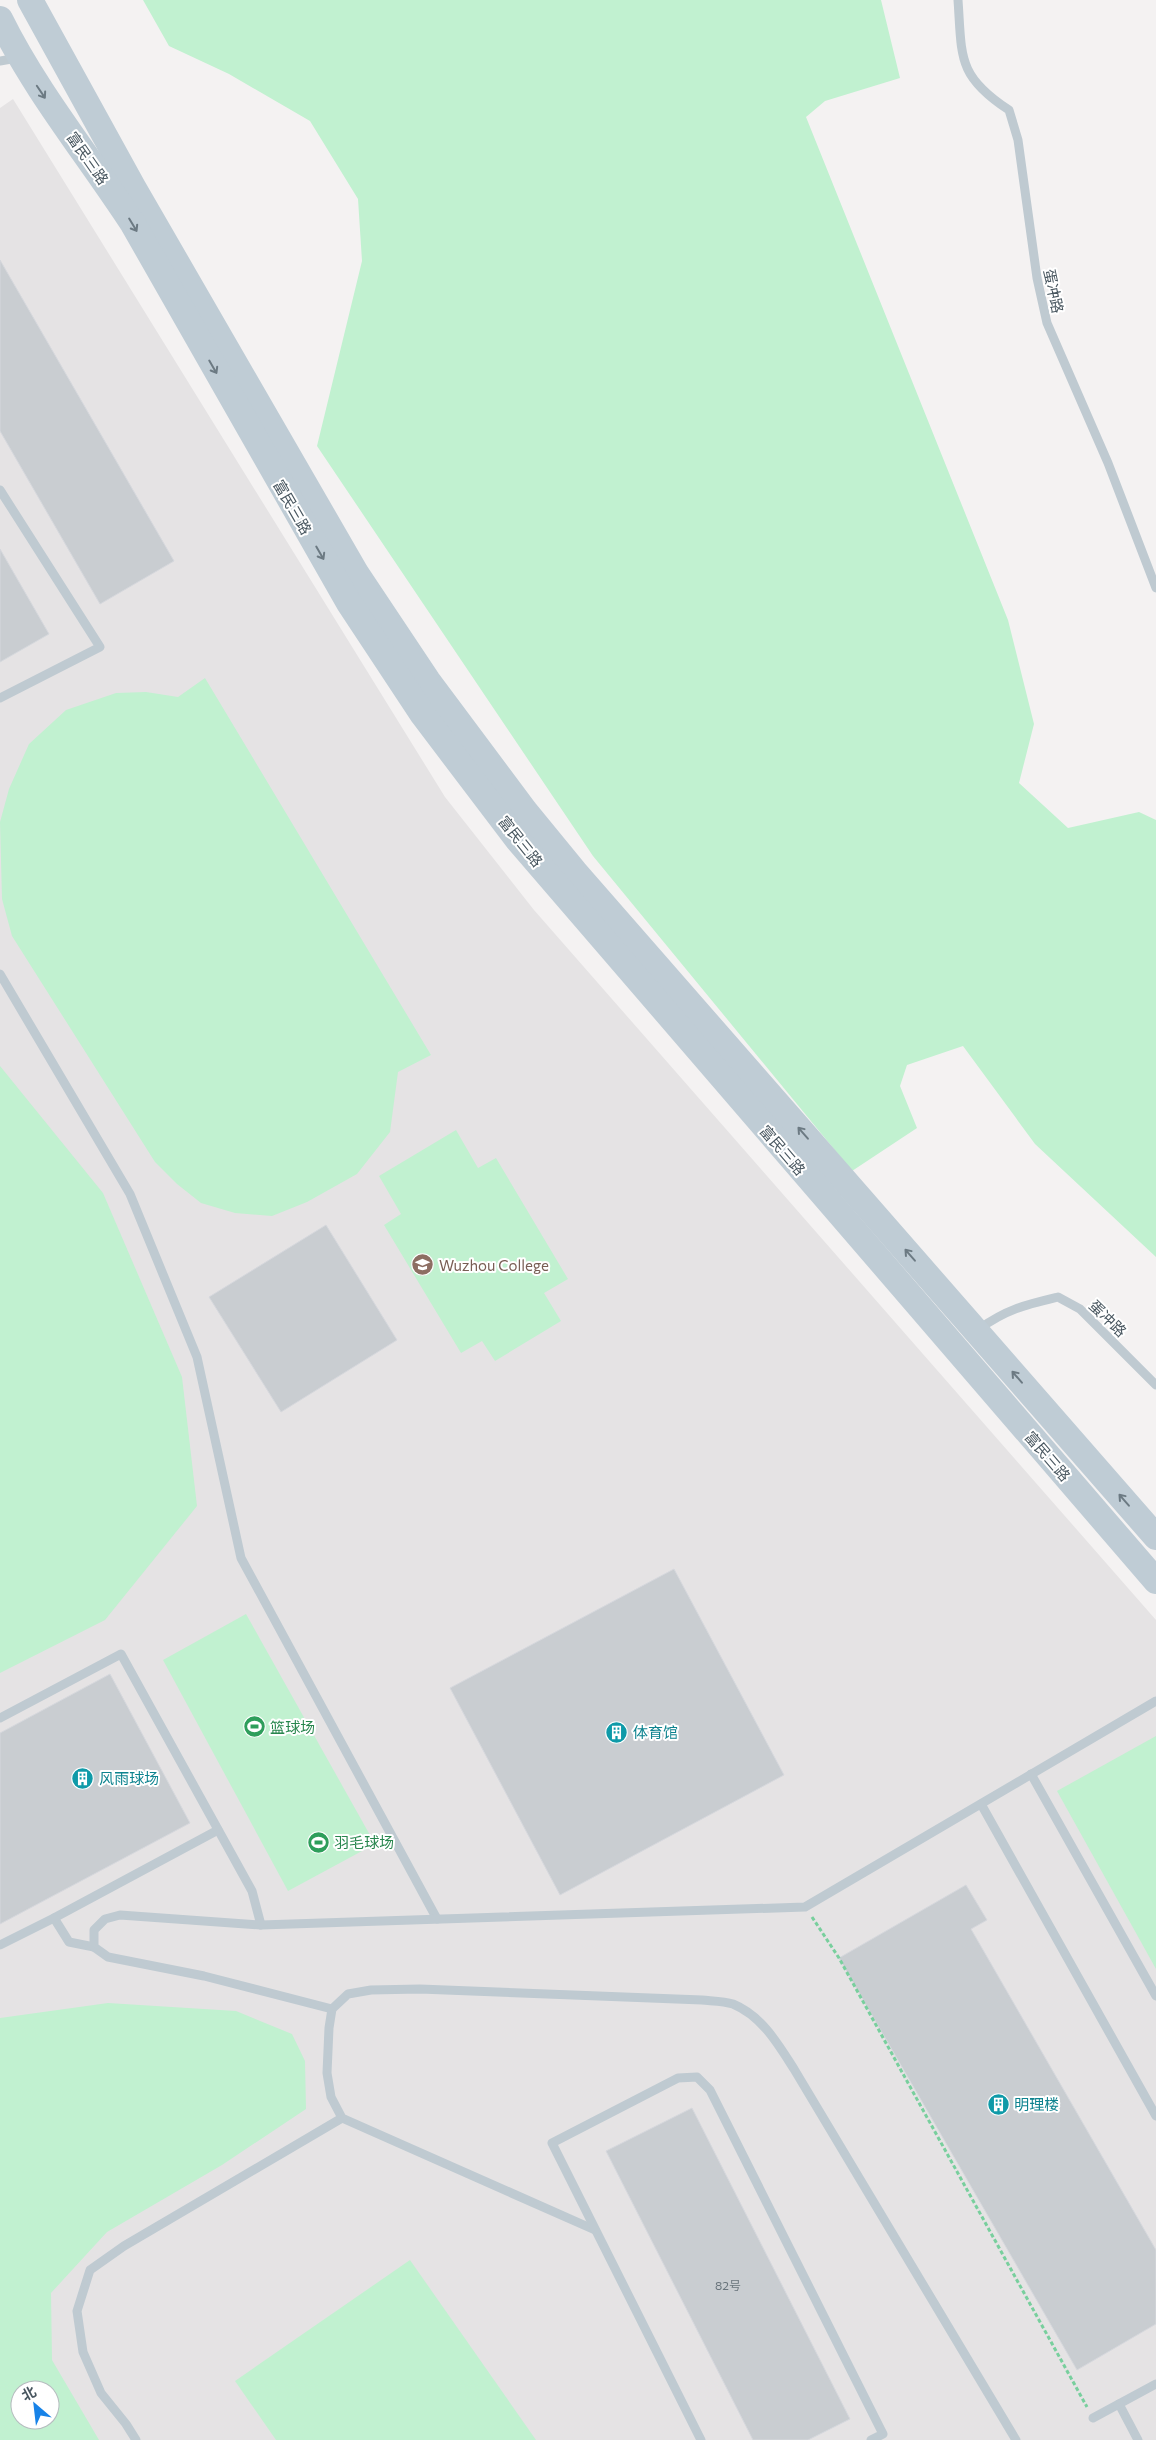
<svg xmlns="http://www.w3.org/2000/svg" width="1156" height="2440" font-family="Commissioner,'Noto Sans SC',sans-serif">
  <style>
    .education { fill: #e5e3e4; fill-rule: evenodd }
    .green { fill: #c1f1d0; fill-rule: evenodd }
    .building { fill: #c9cdd1; stroke: #d6d8dd }
    .lines { fill: none; stroke-linecap: round; stroke-linejoin: round }
    .path { stroke: #78cf9d; stroke-width: 3; stroke-dasharray: 4 2.5; stroke-linecap: butt }
    .lane { stroke: #bfcad1; stroke-width: 9 }
    .secondary { stroke: #bfccd5; stroke-width: 26 }
    .oneway { stroke: #6c7a83 }
    .labels { text-anchor: middle; dominant-baseline: central; stroke-width: 4; stroke-linejoin: round; paint-order: stroke }
    .number-label { font-size: 12px; fill: #69747c }
    .street-label { font-size: 15px; fill: #495760; stroke: #fff }
    .education-label { font-size: 15px; fill: #785e54; stroke: #fff; text-anchor: start }
    .leisure-label { font-size: 15px; fill: #27864d; stroke: #fff; text-anchor: start }
    .culture-label { font-size: 15px; fill: #0d838f; stroke: #fff; text-anchor: start }
  </style>
  <rect width="100%" height="100%" fill="#f4f2f2"/>
  <path class="education" d="M13,99l432,698 89,113 622,710v820h-1156v-2332zM20,2390h30v30h-30z"/>
  <g class="green">
    <polygon points="143,0 881,0 900,78 825,101 806,117 1008,620 1034,724 1019,783 1068,828 1139,812 1156,820 1156,1257 1035,1144 963,1046 907,1065 900,1086 917,1128 852,1171 593,856 317,446 362,261 358,199 310,121 229,74 169,46"/>
    <polygon points="205,678 431,1055 398,1072 390,1132 357,1174 307,1202 272,1216 235,1213 201,1203 177,1184 155,1162 12,936 2,899 0,822 9,789 29,744 66,710 116,693 146,692 178,697"/>
    <polygon points="0,1066 103,1193 182,1377 197,1506 105,1620 0,1673"/>
    <polygon points="456,1130 478,1168 496,1158 568,1279 544,1293 561,1321 495,1361 482,1341 461,1353 384,1225 401,1214 379,1176"/>
    <polygon points="246,1614 375,1844 288,1891 163,1660"/>
    <polygon points="1156,1736 1156,1969 1057,1791"/>
    <path d="M108,2003l128,8 56,23 13,27 1,48 -84,56 -115,67 -56,61 1,67 47,80h-99v-422zM20,2390h30v30h-30z"/>
    <polygon points="410,2260 536,2440 276,2440 235,2381"/>
  </g>
  <g class="building">
    <polygon points="0,260 174,561 100,604 0,431"/>
    <polygon points="0,549 49,634 0,662"/>
    <polygon points="326,1225 397,1340 281,1412 209,1297"/>
    <polygon points="674,1569 784,1775 560,1895 450,1688"/>
    <polygon points="110,1674 190,1823 0,1924 0,1733"/>
    <polygon points="966,1885 987,1920 971,1929 1156,2250 1156,2324 1077,2370 839,1958"/>
    <polygon points="692,2108 850,2419 808,2440 753,2440 606,2151"/>
  </g>
  <g class="lines">
    <polyline class="path" points="812,1917 839,1958 1087,2407"/>
    <g class="lane">
      <path d="M958,0c4,57 -1,76 51,110l9,30 19,138 10,45 61,140 48,125"/>
      <polyline points="0,61 17,58"/>
      <polyline points="0,490 100,647 0,698"/>
      <polyline points="0,974 130,1194 197,1357 241,1558 437,1919"/>
      <path d="M979,1329c28,-20 46,-24 79,-32l22,12 76,76"/>
      <polyline points="0,1718 121,1654 252,1891 261,1925"/>
      <polyline points="1031,1774 1156,1996"/>
      <polyline points="981,1804 1156,2116"/>
      <polyline points="54,1918 69,1942 94,1947"/>
      <polyline points="0,1945 54,1918 218,1830"/>
      <polyline points="332,2009 204,1976 108,1957 94,1947 94,1930 105,1919 120,1915 261,1925 805,1907 1156,1701"/>
      <path d="M595,2230l-253,-112 -11,-21 -4,-24 2,-45 3,-19 16,-15 23,-4 49,-1 282,11c10,1 22,1 31,4 29,12 45,40 61,65l222,371"/>
      <polyline points="1119,2404 1138,2440"/>
      <polyline points="1093,2418 1156,2384"/>
      <polyline points="136,2440 126,2424 101,2393 83,2352 77,2311 90,2270 124,2246 342,2118"/>
      <polyline points="701,2440 552,2143 678,2078 697,2077 710,2090 883,2434 871,2440"/>
    </g>
    <g class="secondary">
      <polyline points="30,0 133,187 356,573 428,681 525,811 575,872 1156,1537"/>
      <path d="M0,19c36,73 88,136 133,205l216,379 74,112 94,124 639,742"/>
    </g>
  </g>
  <defs><path id="oneway-shaft" d="M-6 0H5M1.5-3L5.5 0L1.5 3" fill="none" stroke-width="1.6" stroke-linecap="round" stroke-linejoin="round" transform="scale(1.25)"/></defs>
  <g class="oneway">
    <use href="#oneway-shaft" transform="translate(41 92) rotate(56)"/>
    <use href="#oneway-shaft" transform="translate(133 225) rotate(59)"/>
    <use href="#oneway-shaft" transform="translate(213 367) rotate(60)"/>
    <use href="#oneway-shaft" transform="translate(320 553) rotate(60)"/>
    <use href="#oneway-shaft" transform="translate(803 1133) rotate(-131)"/>
    <use href="#oneway-shaft" transform="translate(910 1255) rotate(-131)"/>
    <use href="#oneway-shaft" transform="translate(1017 1377) rotate(-131)"/>
    <use href="#oneway-shaft" transform="translate(1124 1500) rotate(-131)"/>
  </g>
  <defs>
    <symbol id="university-disc" viewBox="-11 -11 22 22"><circle r="9.5" fill="#8d6e63" stroke="#fff"/><path d="M0-5L7-2L0 1L-7-2ZM-4 1L0 2.5L4 1V4Q0 6-4 4Z" fill="#fff"/></symbol>
    <symbol id="stadium-disc" viewBox="-11 -11 22 22"><circle r="9.5" fill="#2e9e5b" stroke="#fff"/><path d="M0-5a6.5 5 0 1 0 0 10a6.5 5 0 1 0 0-10ZM-3.5-1.8h7v3.6h-7Z" fill="#fff"/></symbol>
    <symbol id="building-disc" viewBox="-11 -11 22 22"><circle r="9.5" fill="#0f9aa8" stroke="#fff"/><path d="M-4-6H4V6H1V3H-1V6H-4ZM-2.5-4.3h1.7v1.8h-1.7ZM.8-4.3h1.7v1.8H.8ZM-2.5-1h1.7V.8h-1.7ZM.8-1h1.7V.8H.8Z" fill="#fff"/></symbol>
  </defs>
  <g fill-rule="evenodd">
    <use href="#university-disc" x="410" y="1252" width="25" height="25"/>
    <use href="#stadium-disc" x="242" y="1714" width="25" height="25"/>
    <use href="#building-disc" x="604" y="1720" width="25" height="25"/>
    <use href="#building-disc" x="70" y="1766" width="25" height="25"/>
    <use href="#stadium-disc" x="306" y="1830" width="25" height="25"/>
    <use href="#building-disc" x="986" y="2092" width="25" height="25"/>
  </g>
  <g class="labels">
    <g class="number-label">
      <text x="728" y="2285">82号</text>
    </g>
    <g class="street-label">
      <text transform="translate(88 158) rotate(55)">富民三路</text>
      <text transform="translate(1054 291) rotate(78)">蛋冲路</text>
      <text transform="translate(293 507) rotate(60)">富民三路</text>
      <text transform="translate(521 841) rotate(51)">富民三路</text>
      <text transform="translate(783 1150) rotate(49)">富民三路</text>
      <text transform="translate(1108 1318) rotate(44)">蛋冲路</text>
      <text transform="translate(1048 1456) rotate(49)">富民三路</text>
    </g>
    <g class="education-label">
      <text x="439" y="1265">Wuzhou College</text>
    </g>
    <g class="leisure-label">
      <text x="270" y="1727">篮球场</text>
      <text x="334" y="1842">羽毛球场</text>
    </g>
    <g class="culture-label">
      <text x="633" y="1732">体育馆</text>
      <text x="99" y="1778">风雨球场</text>
      <text x="1014" y="2104">明理楼</text>
    </g>
  </g>
  <g transform="translate(35 2405) rotate(332)"><circle r="24" fill="#ffffff" stroke="#b6bcbf"/>
  <path d="M0-4L9 19L0 12L-9 19Z" fill="#1883e8"/>
  <text y="-8" font-size="14" font-weight="bold" text-anchor="middle" fill="#495760">北</text>
  </g>
</svg>
